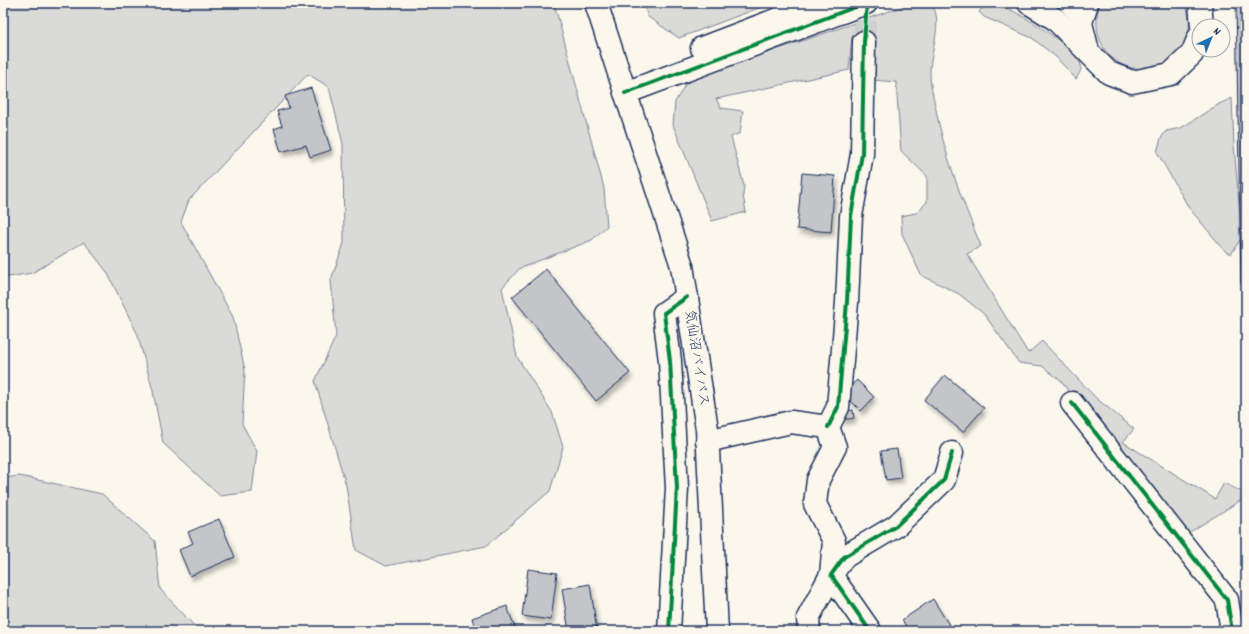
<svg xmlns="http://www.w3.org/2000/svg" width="1249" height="634" font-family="Dekko,'Klee One',sans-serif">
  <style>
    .green { fill: #dadad7; stroke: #7a849a }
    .building { fill: #c3c5c9; stroke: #1b2f5e; filter: url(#shadow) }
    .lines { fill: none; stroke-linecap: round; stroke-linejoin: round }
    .street-tunnel { stroke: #cecfd0; stroke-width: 22; stroke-dasharray: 22 11; stroke-linecap: butt }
    .lane-casing { stroke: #1b2f5e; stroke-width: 14 }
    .street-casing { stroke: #1b2f5e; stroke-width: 25 }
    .secondary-casing { stroke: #1b2f5e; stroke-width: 25 }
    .highway-casing { stroke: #1b2f5e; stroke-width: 25 }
    .lane { stroke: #fbf7ec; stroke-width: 11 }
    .street { stroke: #fbf7ec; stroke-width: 22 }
    .secondary { stroke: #fbf7ec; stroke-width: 22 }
    .highway { stroke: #fbf7ec; stroke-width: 22 }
    .cycleway-casing { stroke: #fbf7ec; stroke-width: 6 }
    .cycleway { stroke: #00873e; stroke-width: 4 }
    .labels { text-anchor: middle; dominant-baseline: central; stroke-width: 4; stroke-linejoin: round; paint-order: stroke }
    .street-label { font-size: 14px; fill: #1b2f5e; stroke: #fbf7ec }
  </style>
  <defs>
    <filter id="shadow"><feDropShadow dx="2.5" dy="4.5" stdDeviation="2" flood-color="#0004"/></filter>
  </defs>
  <rect width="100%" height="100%" fill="#fbf7ec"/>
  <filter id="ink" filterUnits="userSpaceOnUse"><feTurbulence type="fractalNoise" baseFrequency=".025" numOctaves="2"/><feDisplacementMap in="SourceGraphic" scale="8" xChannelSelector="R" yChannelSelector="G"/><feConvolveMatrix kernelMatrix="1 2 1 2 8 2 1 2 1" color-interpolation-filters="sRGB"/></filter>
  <g filter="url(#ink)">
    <g class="green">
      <polygon points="3,3 554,3 604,188 607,226 592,240 520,268 502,288 517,357 552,412 563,447 550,491 486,546 386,566 356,550 346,485 315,381 336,336 331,280 344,243 343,144 329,87 308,74 189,200 181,222 233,317 245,370 242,424 257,451 252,492 220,496 163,443 153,391 137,333 107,272 84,242 32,273 3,278"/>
      <polygon points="643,3 772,3 679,38 648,17"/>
      <path d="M913,3h18c14,19 -2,50 -1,72 0,9 3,20 5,30 9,49 27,95 46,141l-14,8 61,99 14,-12 54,57 38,31 -11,13 92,57 9,-16 16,8 6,6 -64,40 -122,-157 -18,-14 -23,-3 -35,-49 -25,-20 -38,-19 -19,-41 -1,-18 15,-3 11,-11v-26l-26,-25 -5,-69 -24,-2 2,-42 -22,-2 -3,34 -133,29 5,9 22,3 -3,22 -9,4 13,49 -1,9 3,17 -34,9 -39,-96 2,-23 13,-22z"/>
      <path d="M1101,3h84c26,66 -73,93 -87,30 -2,-10 -2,-21 3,-30z"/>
      <path d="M984,6c8,0 15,0 22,2 15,5 72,41 75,57 1,5 -2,9 -5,14l-20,-22 -24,-19 -48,-21 -5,-5z"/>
      <polygon points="1232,98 1234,146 1242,237 1231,254 1226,252 1189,208 1157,152 1161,138 1166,131 1181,128 1219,104"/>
      <polygon points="20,476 102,494 155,541 160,589 199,631 3,631 3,478"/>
    </g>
    <g class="building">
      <polygon points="1236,3 1246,3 1246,289 1241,284"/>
      <polygon points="311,88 331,150 310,157 306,145 281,152 274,129 282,126 277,111 289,108 285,96"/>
      <polygon points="802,173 835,176 831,232 797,229"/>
      <polygon points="546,269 630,373 596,401 512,297"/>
      <polygon points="945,375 984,408 963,432 924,400"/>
      <polygon points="857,380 874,397 861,411 843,393"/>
      <polygon points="853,410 854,418 842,420 840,412"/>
      <polygon points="897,449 901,478 886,480 881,451"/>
      <polygon points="219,519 235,557 190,576 179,550 193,543 188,532"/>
      <polygon points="528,569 557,573 551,620 522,616"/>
      <polygon points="590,584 597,631 569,631 562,589"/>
      <polygon points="933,599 949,625 940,631 909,631 902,620"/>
      <polygon points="507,606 516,631 476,631 472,618"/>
    </g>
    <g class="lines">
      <polyline class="street-tunnel" points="864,42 867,3"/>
      <defs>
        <polyline id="lane" points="1063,3 1081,23"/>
        <g id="street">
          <polyline points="1072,403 1227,600 1232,631"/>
          <polyline points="828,427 838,407 847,302 851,216 862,154 864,42"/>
          <polyline points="707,441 791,422 828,427 835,447 818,480 815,504 834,541 831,575 808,618 809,631"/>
          <polyline points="669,631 677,488 670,361 664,313 687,297"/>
          <polyline points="870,631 831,575 844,557 896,526 944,480 952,453"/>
        </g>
        <g id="secondary">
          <polyline points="1029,3 1055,19 1109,73 1132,82 1171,74 1192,54 1199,37"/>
          <polyline points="1087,3 1081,23 1088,51"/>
          <polyline points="1200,3 1202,26"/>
          <polyline points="702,48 820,3"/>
          <polyline points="625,93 866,3"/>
        </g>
        <polyline id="highway" points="596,3 682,266 707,429 717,631"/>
      </defs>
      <use href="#lane" class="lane-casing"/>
      <use href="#street" class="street-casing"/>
      <use href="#secondary" class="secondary-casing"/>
      <use href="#highway" class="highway-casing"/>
      <use href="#lane" class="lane"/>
      <use href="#street" class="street"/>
      <use href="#secondary" class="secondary"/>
      <use href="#highway" class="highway"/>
      <defs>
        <g id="cycleway">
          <polyline points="625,93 866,3"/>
          <polyline points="1072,403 1227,600 1232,631"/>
          <polyline points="828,427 838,407 847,302 851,216 862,154 864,42 867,3"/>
          <polyline points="669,631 677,488 670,361 664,313 687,297"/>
          <polyline points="870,631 831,575 844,557 896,526 944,480 952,453"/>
        </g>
      </defs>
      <use href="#cycleway" class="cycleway-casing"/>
      <use href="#cycleway" class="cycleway"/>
    </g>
  </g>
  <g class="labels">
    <g class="street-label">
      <text transform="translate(696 358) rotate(81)">気仙沼バイパス</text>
    </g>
  </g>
  <rect width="1249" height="634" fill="none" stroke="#fbf7ec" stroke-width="16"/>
  <rect x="8" y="8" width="1233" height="618" fill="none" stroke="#1b2f5e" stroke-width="1.5" filter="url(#ink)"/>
  <g transform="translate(1211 38) rotate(43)"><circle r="19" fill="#fbf7ec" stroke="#a1a7b3"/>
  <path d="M0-3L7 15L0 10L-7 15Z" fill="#1f6fb2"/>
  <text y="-6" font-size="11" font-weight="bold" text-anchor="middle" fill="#1b2f5e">N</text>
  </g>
</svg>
